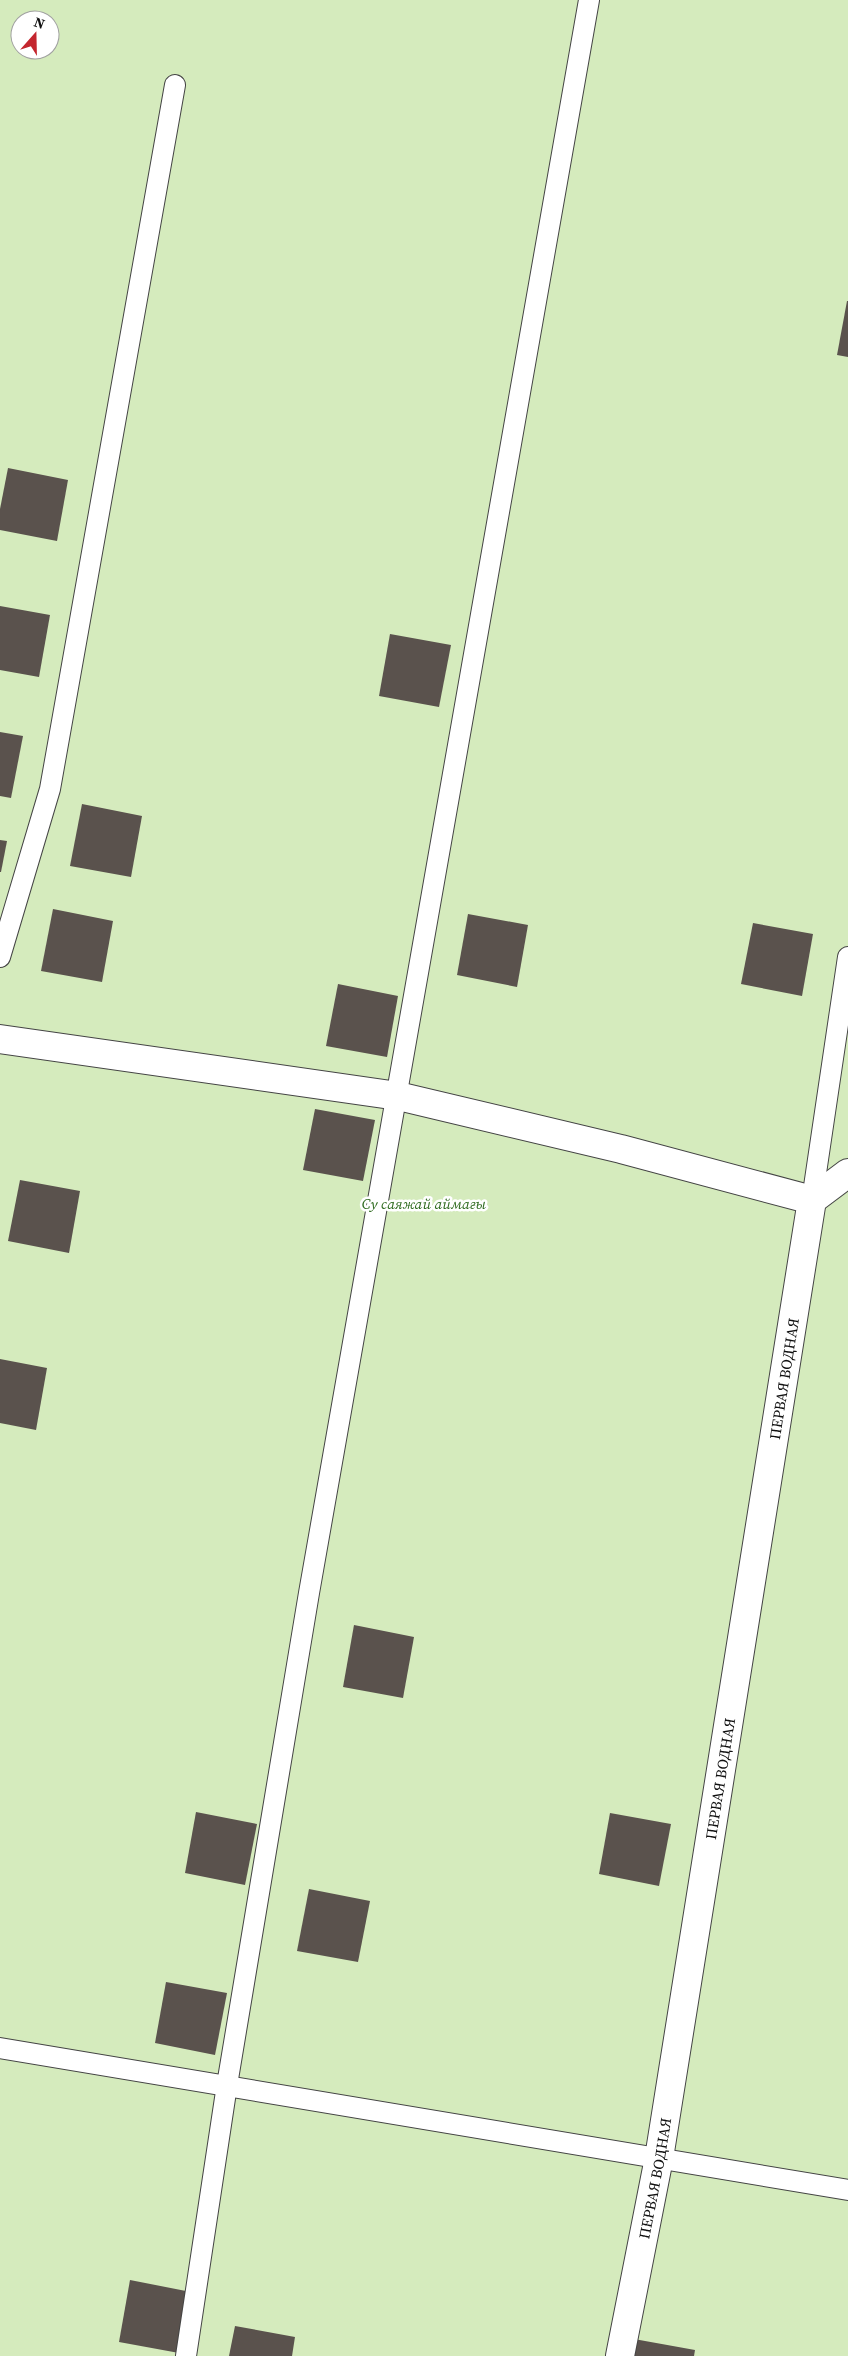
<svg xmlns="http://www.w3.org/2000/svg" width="848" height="2356" font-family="'Source Serif 4',serif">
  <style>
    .park { fill: #d5ebbd; fill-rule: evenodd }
    .building { fill: #5a524d }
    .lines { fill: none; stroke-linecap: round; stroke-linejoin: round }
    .service-casing { stroke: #444; stroke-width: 22 }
    .minor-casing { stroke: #444; stroke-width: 30 }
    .service { stroke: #fff; stroke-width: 20 }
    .minor { stroke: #fff; stroke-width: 28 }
    .labels { text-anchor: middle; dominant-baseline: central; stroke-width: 5; stroke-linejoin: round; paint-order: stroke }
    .park-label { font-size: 15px; font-style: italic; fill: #2f6b1f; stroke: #fff }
    .street-label { font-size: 15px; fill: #111; stroke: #fff }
  </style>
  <rect width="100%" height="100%" fill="#fffdf5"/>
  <path class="park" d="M0,0h848v2356h-848zM20,20h30v30h-30z"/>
  <g class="building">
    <polygon points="847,301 848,301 848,357 837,355"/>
    <polygon points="8,468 68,480 57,541 0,530 0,509"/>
    <polygon points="0,606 50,615 39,677 0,670"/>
    <polygon points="390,634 451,645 439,707 379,696"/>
    <polygon points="0,732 23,736 11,798 0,796"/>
    <polygon points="82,804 142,816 131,877 70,866"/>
    <polygon points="0,840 7,841 1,872 0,872"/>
    <polygon points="53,909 113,921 102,982 41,971"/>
    <polygon points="468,914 528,925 517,987 457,975"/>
    <polygon points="753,923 813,934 802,996 741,984"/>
    <polygon points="338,984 398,996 387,1057 326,1046"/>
    <polygon points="315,1109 375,1120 363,1181 303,1170"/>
    <polygon points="20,1180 80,1191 69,1253 8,1241"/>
    <polygon points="0,1359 47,1368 36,1430 0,1423"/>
    <polygon points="354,1625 414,1637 403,1698 343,1687"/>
    <polygon points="196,1812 257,1824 245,1885 185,1873"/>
    <polygon points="610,1813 671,1824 659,1886 599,1874"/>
    <polygon points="309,1889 370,1901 358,1962 297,1951"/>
    <polygon points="166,1982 227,1993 215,2055 155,2043"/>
    <polygon points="130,2280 191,2292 179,2353 119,2342"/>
    <polygon points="235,2326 295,2337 292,2356 229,2356"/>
    <polygon points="634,2339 695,2350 694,2356 631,2356"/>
  </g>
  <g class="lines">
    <defs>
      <g id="service">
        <polyline points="0,957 50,789 175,85"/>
        <polyline points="812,1200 848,957"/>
        <polyline points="0,2048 848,2190"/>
        <polyline points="186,2356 227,2085 309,1593 589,0"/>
      </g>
      <g id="minor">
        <polyline points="0,1039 398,1096 621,1149 812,1200 848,1173"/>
        <path id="s1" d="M620,2356l39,-198 153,-958"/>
      </g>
    </defs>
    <use href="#service" class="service-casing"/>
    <use href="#minor" class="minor-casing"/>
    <use href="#service" class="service"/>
    <use href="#minor" class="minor"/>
  </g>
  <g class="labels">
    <g class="park-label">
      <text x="424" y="1203">Су саяжай аймағы</text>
    </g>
    <g class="street-label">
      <text stroke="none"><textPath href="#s1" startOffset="991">ПЕРВАЯ ВОДНАЯ</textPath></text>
      <text stroke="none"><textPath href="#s1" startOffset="586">ПЕРВАЯ ВОДНАЯ</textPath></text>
      <text stroke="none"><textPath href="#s1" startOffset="181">ПЕРВАЯ ВОДНАЯ</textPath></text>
    </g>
  </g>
  <g transform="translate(35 35) rotate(20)"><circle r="24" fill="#ffffff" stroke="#a0a0a0"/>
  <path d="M0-4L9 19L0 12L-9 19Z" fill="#c4262e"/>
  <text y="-8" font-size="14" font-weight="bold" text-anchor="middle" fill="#111111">N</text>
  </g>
</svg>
